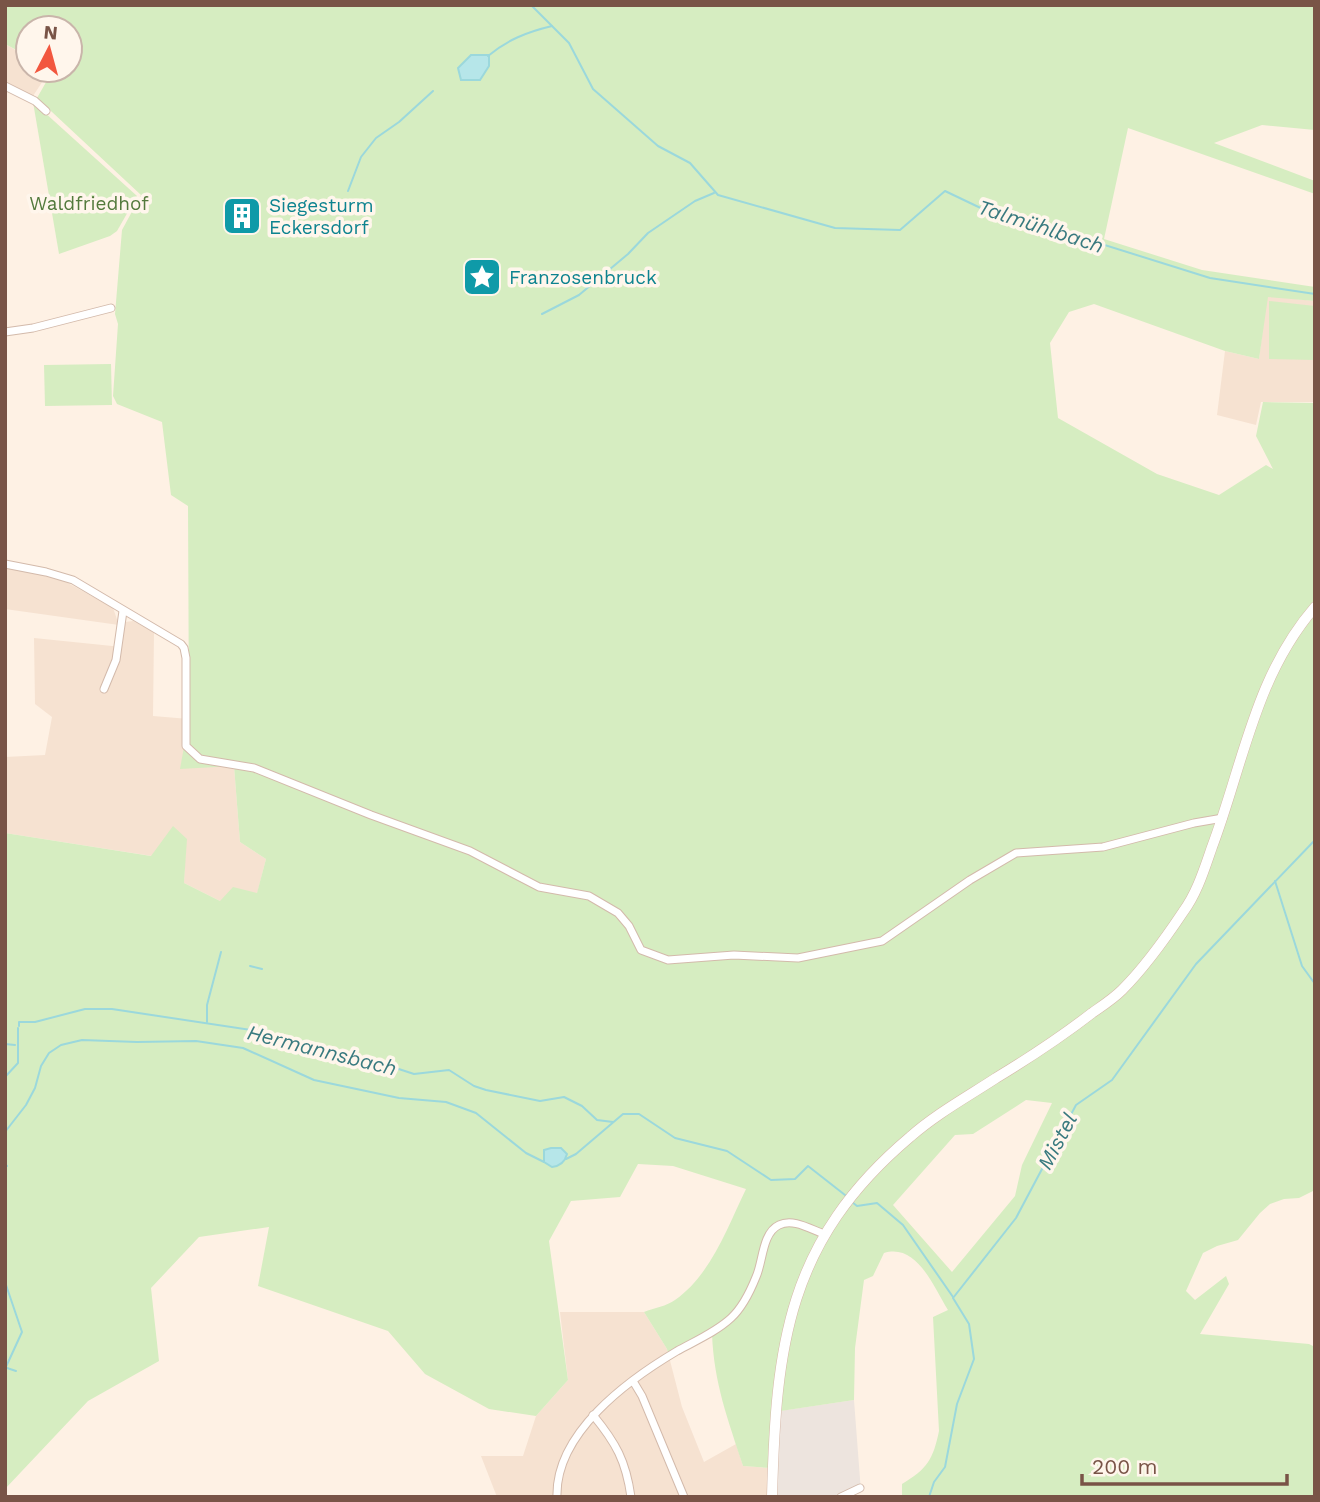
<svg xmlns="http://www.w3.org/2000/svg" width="1320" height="1502" font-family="'Work Sans',sans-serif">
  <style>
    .residential { fill: #f6e2d1 }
    .industrial { fill: #ede4de }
    .green { fill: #d6edc1; fill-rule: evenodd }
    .water { fill: #b6e6e9; stroke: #9bd8dc; stroke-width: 2 }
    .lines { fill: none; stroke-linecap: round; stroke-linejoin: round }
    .stream { stroke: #9bd8dc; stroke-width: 2 }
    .minor-casing { stroke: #d3baab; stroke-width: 9 }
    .secondary-casing { stroke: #d6b9a9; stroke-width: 11 }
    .minor { stroke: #fff; stroke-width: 7 }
    .secondary { stroke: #fff; stroke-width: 10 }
    .labels { text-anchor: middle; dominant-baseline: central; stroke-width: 7; stroke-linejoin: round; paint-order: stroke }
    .park-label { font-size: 19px; fill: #537a3c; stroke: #fff6ec }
    .culture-label { font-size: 19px; fill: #0d838f; stroke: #fff6ec; text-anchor: start }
    .water-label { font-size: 21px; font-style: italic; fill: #397a7f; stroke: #fff6ec }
  </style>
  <rect width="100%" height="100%" fill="#fef1e4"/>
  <g class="residential">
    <polygon points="5,44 28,57 28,70 50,70 33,96 5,82"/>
    <polygon points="1267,296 1315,301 1315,402 1261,402 1256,425 1217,415 1225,351 1259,359"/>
    <polygon points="5,568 59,578 113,608 119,625 5,609"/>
    <polygon points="133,621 154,632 153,716 189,719 234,766 240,842 266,859 257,894 220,901 184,883 186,839 152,856 5,833 5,757 45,755 52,717 35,704 34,638 122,647 125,622"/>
    <polygon points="560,1312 644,1312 667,1349 682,1407 704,1462 736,1444 743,1466 770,1468 770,1497 497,1497 481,1456 523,1456 536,1416 568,1380"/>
  </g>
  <polygon class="industrial" points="854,1400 861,1492 849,1497 770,1497 773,1412"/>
  <g class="green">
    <path d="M5,5h1310v125l-53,-5 -48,18 101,38v13l-187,-66 -24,111 98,31 113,17v14l-47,-4 -9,62 -34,-8 -131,-47 -25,8 -19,31 8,75 99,56 62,21 47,-30 7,4 -17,-33 7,-34 52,1v787l-16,8 -15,1 -14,5 -10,9 -22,27 -21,6 -14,7 -17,38 9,9 31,-24 3,8 -29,50 109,10 6,3v150h-413v-13c25,-15 31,-24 37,-53l-6,-114 15,-7c-15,-24 -31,-67 -64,-57l-11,23 -9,4 -9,68 -1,52 -80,12 -4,56 -27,-2c-15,-47 -29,-82 -31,-132l-43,23 -2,-8 -23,-37c10,-4 23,-6 31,-12 36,-25 53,-74 71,-111l-73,-23 -35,-2 -18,33 -49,4 -22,40 19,139 -32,36 -47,-7 -64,-35 -37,-43 -130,-45 11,-59 -70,10 -48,51 8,73 -71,40 -83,88v-656l146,23 22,-30 14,13 -3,44 36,18 13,-14 24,6 9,-34 -26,-17 -6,-76 -54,3 9,-50 -1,-213 -17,-11 -9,-73 -45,-18 -4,-8 5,-72 -3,-10 7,-84 19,-35 -104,-97 16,-28h17v-42h-42v28l-23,-12zM1026,1100l26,3 -30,62 -7,31 -63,76 -59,-67 62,-70 18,-1z"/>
    <polygon points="33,102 137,196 117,231 110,236 59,254"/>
    <polygon points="1269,301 1315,306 1315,360 1269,359"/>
    <polygon points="111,364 112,405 45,406 44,365"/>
  </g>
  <g class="water">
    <polygon points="471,55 489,55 489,66 480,80 461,80 458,68"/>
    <path d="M551,1148h10l6,6c-2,8 -7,12 -15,13l-8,-5v-12z"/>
  </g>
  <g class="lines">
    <g class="stream">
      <polyline points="531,5 569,43 593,89 658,146 690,163 718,195 835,228 900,230 945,191 989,212 1044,226 1210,278 1315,294"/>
      <path d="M488,56c19,-16 39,-24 64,-30"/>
      <polyline points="348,191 361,157 376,138 399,122 433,91"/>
      <polyline points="542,314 579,295 628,254 648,233 695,201 714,193"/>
      <polyline points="1275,881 1302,966 1315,984"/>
      <polyline points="250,966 262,969"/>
      <polyline points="207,1022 207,1005 221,952"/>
      <polyline points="19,1026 19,1022 35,1022 85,1009 112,1009 264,1032 356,1055 414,1074 449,1070 474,1086 486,1090 540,1101 564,1097 582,1106 597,1120 613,1122"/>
      <polyline points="5,1044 15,1045"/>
      <polyline points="5,1077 18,1063 18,1028"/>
      <polyline points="5,1132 26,1105 35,1088 41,1066 49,1053 61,1045 82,1040 137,1042 196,1041 243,1048 314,1080 399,1098 446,1102 476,1113 526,1153 544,1162"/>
      <polyline points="566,1159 576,1154 623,1114 639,1114 675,1138 727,1151 771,1180 795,1179 808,1166 845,1195"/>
      <polyline points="5,1165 7,1166"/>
      <polyline points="852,1202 857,1206 877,1203 903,1225 953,1297"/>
      <polyline points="5,1282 22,1332 5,1369"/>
      <polyline points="7,1368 16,1371"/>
      <polyline points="929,1497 934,1482 945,1467 957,1404 974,1359 969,1324 953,1298 1016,1218 1076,1105 1112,1080 1196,964 1315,840"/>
    </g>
    <defs>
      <g id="minor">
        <polyline points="5,86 35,101 46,111"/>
        <polyline points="5,332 33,328 111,308"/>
        <polyline points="5,564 46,572 73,580 181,644 184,648 186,658 186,746 200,759 254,768 371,815 470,851 539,887 589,896 618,913 629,926 641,950 668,960 734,955 798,958 882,941 970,880 1016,853 1103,847 1194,823 1223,818"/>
        <polyline points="104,689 116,660 123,611"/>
        <polyline points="633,1381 642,1396 684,1497"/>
        <path d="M593,1415c23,28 33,46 38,82"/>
        <path d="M557,1497c-2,-64 71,-117 120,-146 18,-10 39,-19 54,-33 12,-11 19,-26 25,-41 7,-15 6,-44 23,-52 14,-7 31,4 45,9"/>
        <polyline points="841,1497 860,1488"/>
      </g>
      <path id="secondary" d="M772,1497c4,-152 15,-256 138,-360 26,-23 57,-40 86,-59 33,-20 65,-41 96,-65 10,-7 21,-14 30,-23 23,-23 43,-51 61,-78 14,-19 21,-42 29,-65 31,-82 43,-171 103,-240"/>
    </defs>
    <use href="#minor" class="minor-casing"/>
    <use href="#secondary" class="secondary-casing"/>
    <use href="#minor" class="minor"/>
    <use href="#secondary" class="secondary"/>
  </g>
  <defs>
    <symbol id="building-square" viewBox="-11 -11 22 22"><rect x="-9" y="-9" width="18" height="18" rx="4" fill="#0f9aa8" stroke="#fff6ec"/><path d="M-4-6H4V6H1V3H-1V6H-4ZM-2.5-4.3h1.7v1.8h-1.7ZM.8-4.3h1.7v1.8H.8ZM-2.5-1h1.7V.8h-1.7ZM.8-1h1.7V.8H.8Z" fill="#fff"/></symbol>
    <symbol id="sight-square" viewBox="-11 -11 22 22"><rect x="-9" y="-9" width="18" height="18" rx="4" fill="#0f9aa8" stroke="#fff6ec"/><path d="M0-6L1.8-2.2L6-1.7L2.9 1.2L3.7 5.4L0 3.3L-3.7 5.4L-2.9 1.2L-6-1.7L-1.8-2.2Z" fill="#fff"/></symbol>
  </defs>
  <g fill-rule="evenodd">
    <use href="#building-square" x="220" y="194" width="44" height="44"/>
    <use href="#sight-square" x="460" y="255" width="44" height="44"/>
  </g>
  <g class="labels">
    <g class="park-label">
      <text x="89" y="203">Waldfriedhof</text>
    </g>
    <g class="culture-label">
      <text x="269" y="205">Siegesturm<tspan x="269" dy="22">Eckersdorf</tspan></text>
      <text x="509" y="277">Franzosenbruck</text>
    </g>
    <g class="water-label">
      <text transform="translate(1041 226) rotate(18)">Talmühlbach</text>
      <text transform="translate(322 1050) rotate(14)">Hermannsbach</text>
      <text transform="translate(1057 1141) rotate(-62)">Mistel</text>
    </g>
  </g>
  <rect width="1320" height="1502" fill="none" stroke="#795447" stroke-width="14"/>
  <g transform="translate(49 49) rotate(6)"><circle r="33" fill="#fff6ec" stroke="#c9b5aa" stroke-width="2"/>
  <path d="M0-5L12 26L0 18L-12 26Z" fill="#f2573f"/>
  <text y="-10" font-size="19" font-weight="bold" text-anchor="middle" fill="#795447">N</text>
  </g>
  <path d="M1082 1474v10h205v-10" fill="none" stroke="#795447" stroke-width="3.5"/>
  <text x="1092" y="1474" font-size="21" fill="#795447" stroke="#fff6ec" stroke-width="5" paint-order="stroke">200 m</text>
</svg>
